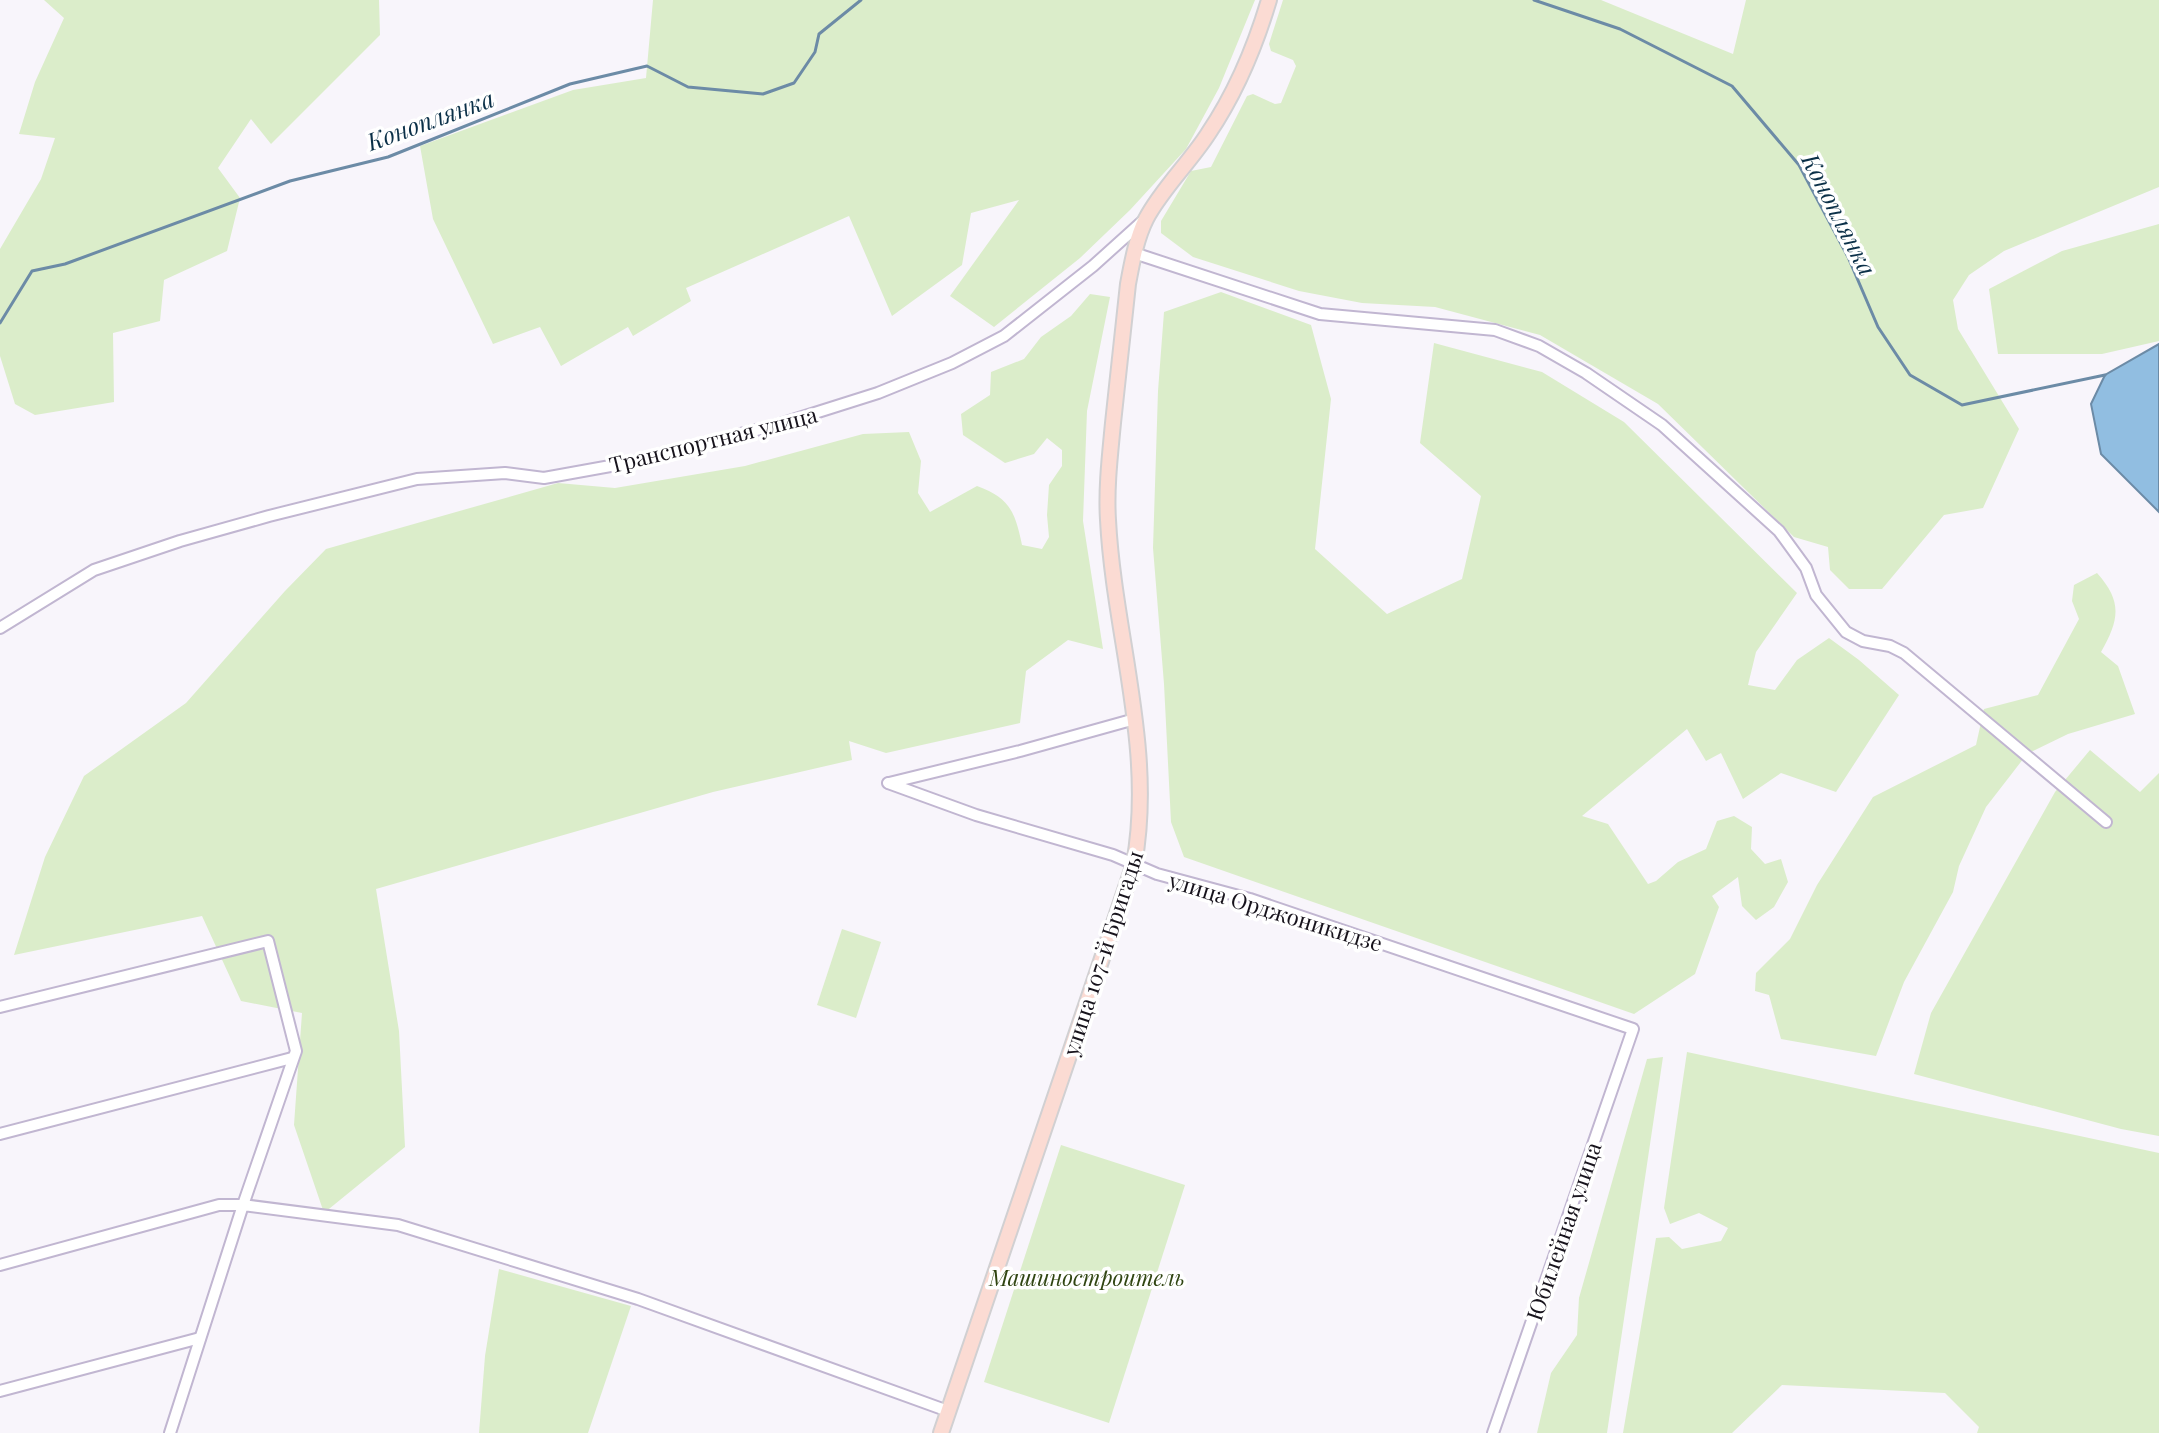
<svg xmlns="http://www.w3.org/2000/svg" width="2159" height="1433" font-family="'Playfair Display',serif">
  <style>
    .green { fill: #dbedca }
    .water { fill: #91bee1; stroke: #6c8ba6; stroke-width: 2 }
    .lines { fill: none; stroke-linecap: round; stroke-linejoin: round }
    .stream { stroke: #6c8ba6; stroke-width: 3 }
    .minor-casing { stroke: #c1b6d1; stroke-width: 14 }
    .major-casing { stroke: #d1d0d2; stroke-width: 18 }
    .minor { stroke: #fff; stroke-width: 10 }
    .major { stroke: #fbdbd3; stroke-width: 14 }
    .labels { text-anchor: middle; dominant-baseline: central; stroke-width: 7; stroke-linejoin: round; paint-order: stroke }
    .street-label { font-size: 22px; fill: #17131c; stroke: #fff }
    .park-label { font-size: 22px; font-style: italic; fill: #304512; stroke: #fff }
    .water-label { font-size: 24px; font-style: italic; fill: #0b3048; stroke: #fff }
  </style>
  <rect width="100%" height="100%" fill="#f8f5fb"/>
  <g class="green">
    <polygon points="44,0 379,0 380,35 271,144 251,119 218,168 240,198 227,251 164,280 160,321 113,333 114,402 35,415 15,404 0,356 0,249 41,179 55,138 19,134 35,82 64,18"/>
    <polygon points="653,0 1255,0 1219,88 1186,149 1130,210 1080,258 994,327 950,296 1019,200 971,213 962,265 892,316 849,216 686,288 691,301 633,336 628,327 561,366 540,327 493,344 433,219 420,146 573,90 646,78"/>
    <polygon points="1283,0 1601,0 1733,54 1746,0 2159,0 2159,187 2004,251 1969,275 1953,300 1958,329 2019,429 1983,508 1944,515 1882,589 1849,589 1830,570 1828,547 1794,537 1658,404 1540,335 1435,307 1362,303 1299,291 1193,257 1161,233 1161,221 1191,171 1211,167 1247,96 1253,94 1275,104 1281,103 1296,66 1293,60 1271,51 1269,44"/>
    <polygon points="2159,224 2159,341 2102,354 1998,354 1989,289 2062,251"/>
    <polygon points="1221,292 1311,325 1331,399 1315,549 1387,614 1462,579 1481,496 1420,443 1434,343 1542,372 1624,422 1797,593 1756,652 1748,685 1775,690 1797,660 1829,638 1859,660 1899,695 1836,792 1781,773 1743,799 1721,753 1706,761 1687,729 1582,816 1608,824 1648,884 1656,881 1678,862 1706,849 1717,821 1734,816 1752,827 1751,849 1765,864 1781,859 1788,882 1774,907 1756,920 1742,906 1738,877 1712,896 1719,907 1695,974 1634,1014 1184,857 1171,822 1164,684 1153,548 1158,391 1164,312"/>
    <path d="M1090,294l20,3 -23,114 -4,110 20,128 -35,-9 -42,31 -6,52 -134,30 -37,-12 3,19 -139,32 -337,97 23,142 6,116 -81,66 -30,-88 8,-112 -61,-12 -39,-85 -188,39 31,-98 39,-81 102,-73 99,-112 41,-42 232,-66 57,5 130,-22 118,-32 46,-2 12,29 -3,32 12,19 47,-26c33,12 38,26 45,59l20,4 7,-12 -2,-22 2,-30 13,-19v-16l-15,-12 -13,16 -29,9 -42,-28 -2,-21 29,-19 1,-23 33,-13 17,-22 30,-21z"/>
    <path d="M2097,573c26,29 22,47 4,79l17,14 17,48 -67,20 -41,20 -41,53 -27,59 -6,26 -49,90 -28,74 -95,-17 -12,-44 -14,-4 1,-18 34,-34 27,-54 56,-88 103,-52 8,-36 54,-14 41,-76 -7,-18 2,-16z"/>
    <polygon points="2090,750 2140,792 2159,773 2159,1136 2121,1129 1914,1074 1931,1013 2055,792"/>
    <polygon points="842,929 881,942 856,1018 817,1005"/>
    <polygon points="1687,1052 2159,1153 2159,1433 1977,1433 1979,1427 1945,1393 1782,1385 1732,1433 1623,1433 1656,1238 1669,1237 1682,1249 1721,1241 1728,1228 1699,1213 1670,1224 1664,1208"/>
    <polygon points="1663,1057 1607,1433 1537,1433 1551,1373 1577,1335 1579,1298 1647,1059"/>
    <polygon points="1061,1145 1185,1185 1109,1423 984,1382"/>
    <polygon points="499,1269 631,1306 588,1433 479,1433 485,1356"/>
  </g>
  <polygon class="water" points="2159,344 2159,512 2101,454 2091,404 2105,375"/>
  <g class="lines">
    <g class="stream">
      <polyline points="1534,0 1620,29 1732,86 1799,165 1848,257 1878,327 1910,375 1962,405 2105,375"/>
      <polyline points="0,323 32,271 65,264 290,181 388,157 570,84 647,66 688,87 763,94 794,83 815,52 819,34 861,0"/>
    </g>
    <defs>
      <g id="minor">
        <polyline points="1134,253 1320,314 1495,330 1539,346 1586,373 1662,425 1779,531 1806,568 1816,595 1846,632 1863,641 1890,646 1904,653 2106,822"/>
        <polyline points="0,628 94,570 180,541 269,516 417,479 505,473 544,478 627,463 780,424 878,393 952,363 1004,336 1093,266 1143,221"/>
        <polyline points="888,783 976,815 1113,855 1157,874 1250,899 1633,1029 1493,1433"/>
        <polyline points="889,783 1020,751 1135,719"/>
        <polyline points="0,1007 268,941 296,1051 243,1205 219,1205 0,1265"/>
        <polyline points="0,1134 292,1058"/>
        <polyline points="0,1391 200,1338"/>
        <polyline points="170,1433 243,1205 398,1225 638,1299 948,1411"/>
      </g>
      <path id="major" d="M941,1433l193,-569c21,-115 -20,-229 -26,-344 -2,-32 2,-65 5,-97 5,-46 10,-92 15,-139 4,-21 8,-45 18,-65 15,-29 44,-57 62,-85 27,-40 47,-87 61,-134"/>
    </defs>
    <use href="#minor" class="minor-casing"/>
    <use href="#major" class="major-casing"/>
    <use href="#minor" class="minor"/>
    <use href="#major" class="major"/>
  </g>
  <g class="labels">
    <g class="street-label">
      <text transform="translate(713 439) rotate(-14)">Транспортная улица</text>
      <text transform="translate(1276 911) rotate(17)">улица Орджоникидзе</text>
      <text transform="translate(1102 953) rotate(-72)">улица 107-й Бригады</text>
      <text transform="translate(1563 1231) rotate(-71)">Юбилейная улица</text>
    </g>
    <g class="park-label">
      <text x="1087" y="1277">Машиностроитель</text>
    </g>
    <g class="water-label">
      <text transform="translate(430 119) rotate(-20)">Коноплянка</text>
      <text transform="translate(1840 214) rotate(63)">Коноплянка</text>
    </g>
  </g>
</svg>
